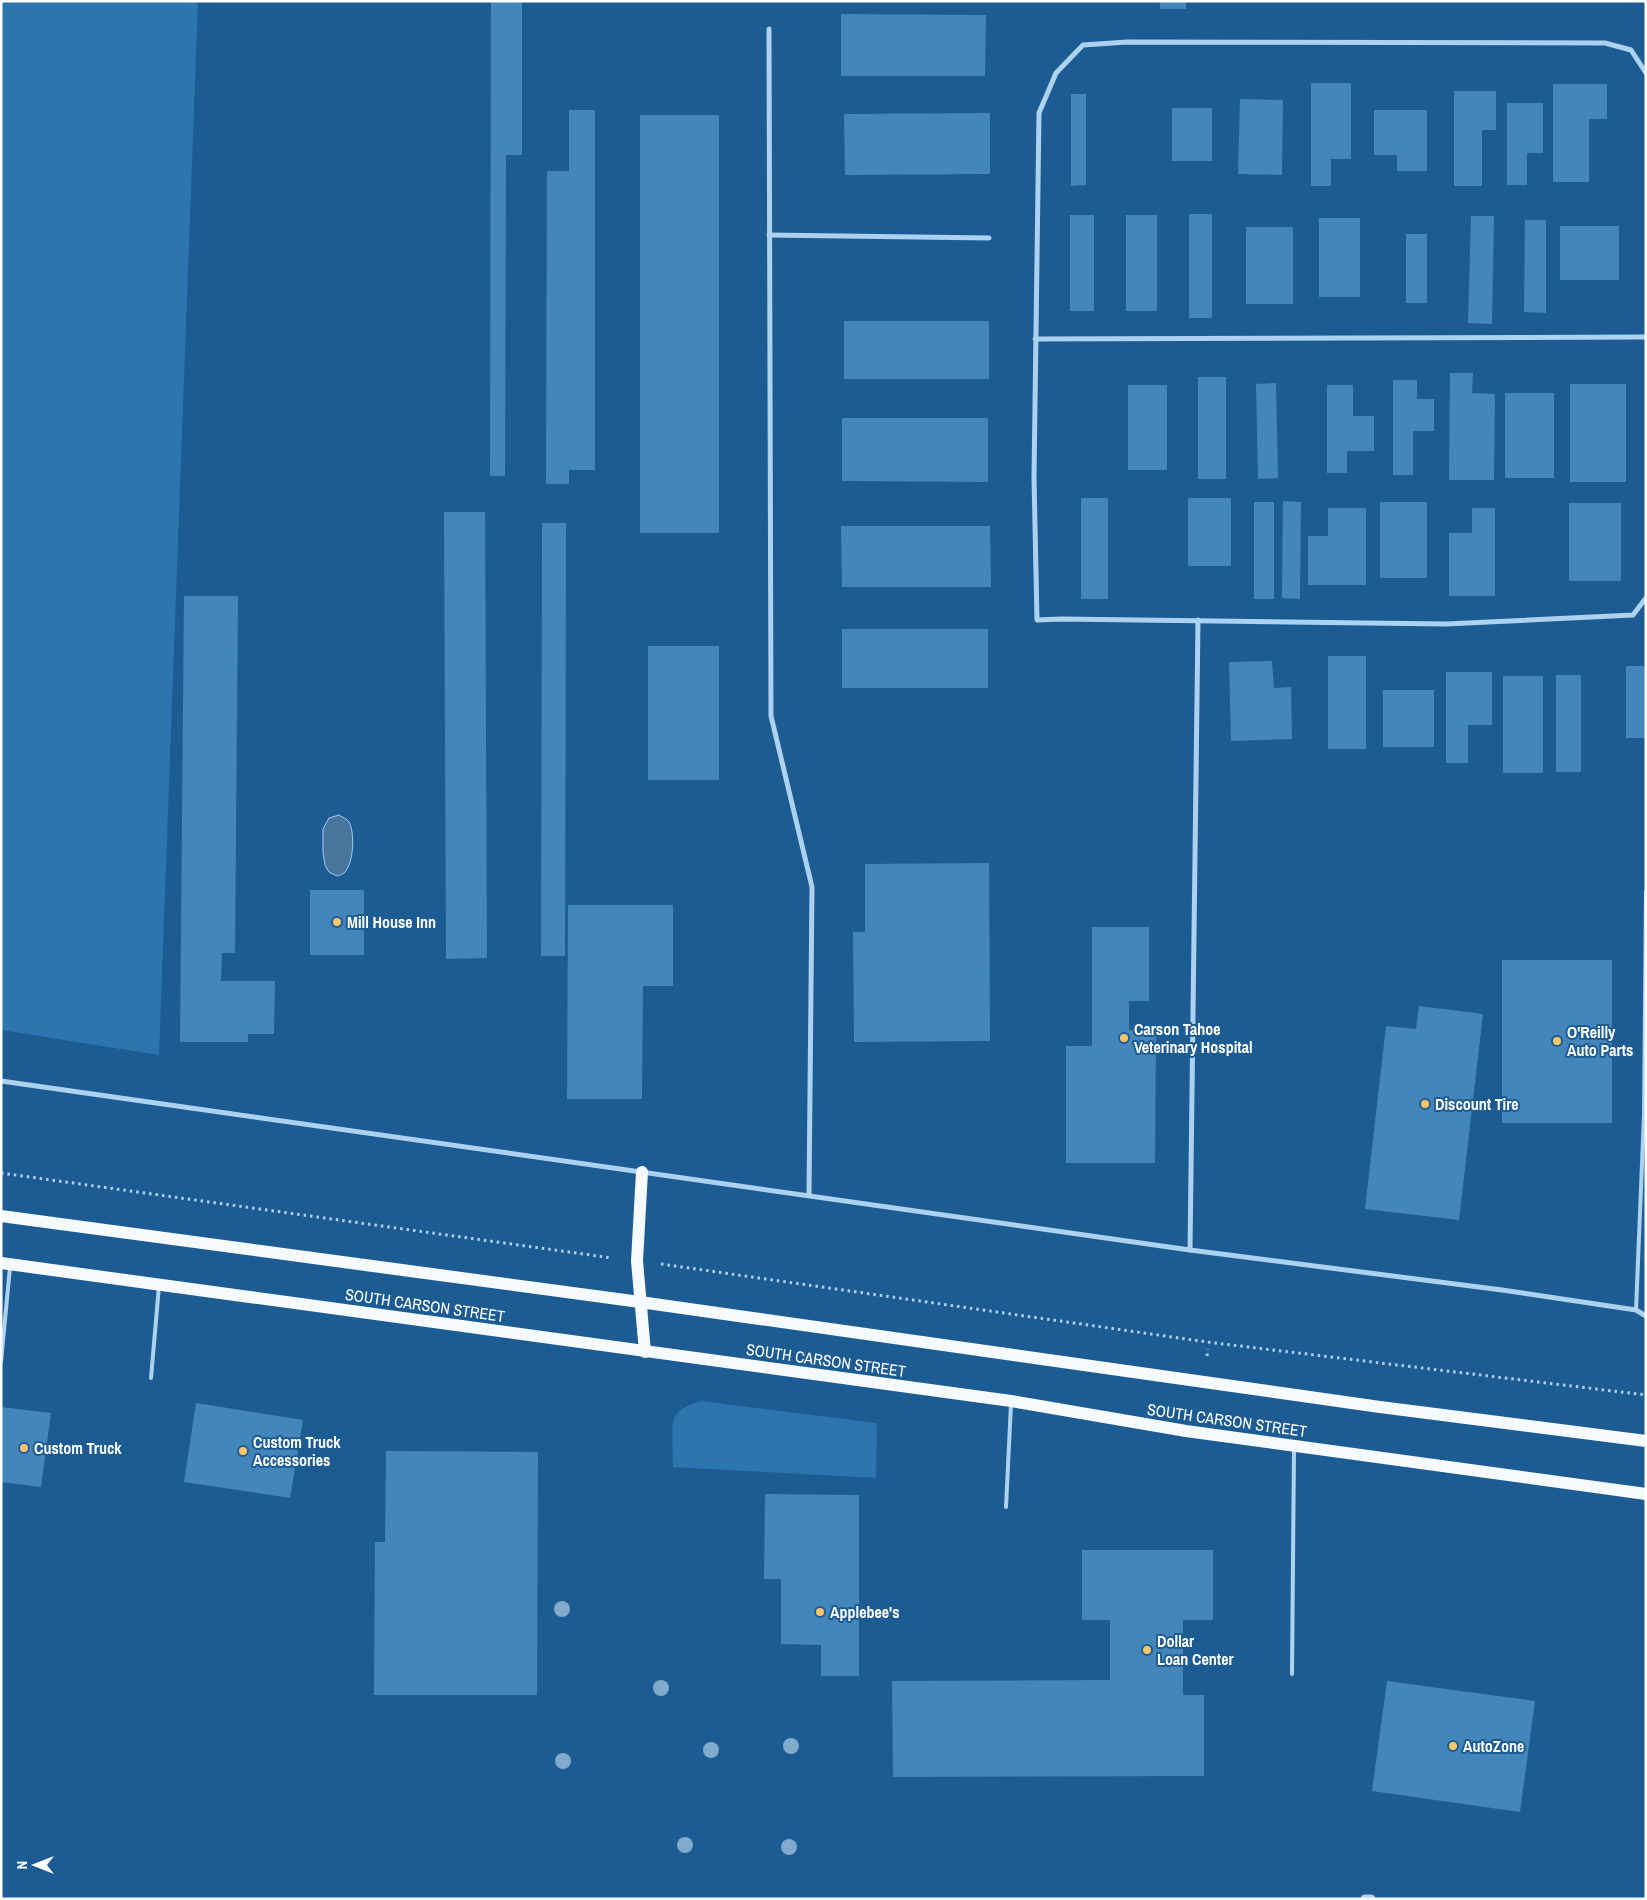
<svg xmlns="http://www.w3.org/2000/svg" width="1647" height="1900" font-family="'Archivo Narrow',sans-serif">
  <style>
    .green { fill: #2c75af }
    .water { fill: #48759c; stroke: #a0cef1 }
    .building { fill: #4486ba }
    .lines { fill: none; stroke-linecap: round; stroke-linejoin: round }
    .path { stroke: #add2ef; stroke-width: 3; stroke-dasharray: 2.5 4; stroke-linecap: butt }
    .service { stroke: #add2ef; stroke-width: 4 }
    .minor { stroke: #add2ef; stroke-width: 5 }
    .tertiary { stroke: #add2ef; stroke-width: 9 }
    .primary { stroke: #f5faff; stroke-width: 12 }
    .tree { fill: #81aacc }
    .poi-dot { fill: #ffc56b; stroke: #1c5c93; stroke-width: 2 }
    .labels { text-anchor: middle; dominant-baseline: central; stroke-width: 4; stroke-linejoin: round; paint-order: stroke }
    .poi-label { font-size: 16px; font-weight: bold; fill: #fff; stroke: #1c5c93; text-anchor: start }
    .street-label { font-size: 16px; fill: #fff; stroke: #1c5c93 }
  </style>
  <rect width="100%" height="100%" fill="#1c5c93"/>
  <g class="green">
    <polygon points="1,1 198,1 159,1055 1,1030"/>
    <path d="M701,1401l176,22 -1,55 -203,-11c0,-10 -2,-42 1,-49 5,-10 17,-14 27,-17z"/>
  </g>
  <path class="water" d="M339,815c3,2 8,4 10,7 6,10 5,42 -5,51 -1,1 -6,3 -7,3l-8,-4 -4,-7 -2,-12v-24l6,-11z"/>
  <g class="building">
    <polygon points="491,1 522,1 522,155 506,155 505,476 490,476"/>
    <rect x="1160" y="1" width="26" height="8"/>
    <polygon points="841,14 986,15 985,76 841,76"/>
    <polygon points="1311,83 1351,83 1351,159 1331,159 1331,186 1311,186"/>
    <polygon points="1553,84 1607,84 1607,119 1589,119 1589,182 1553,182"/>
    <polygon points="1454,91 1496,91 1496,130 1482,130 1482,186 1454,186"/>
    <polygon points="1071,94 1086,94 1086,185 1071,186"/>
    <polygon points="1240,99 1283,100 1282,175 1238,174"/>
    <polygon points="1507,103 1543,103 1543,153 1527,153 1527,185 1507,185"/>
    <rect x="1172" y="108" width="40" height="53"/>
    <polygon points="569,110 595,110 595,470 569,470 569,484 546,484 547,171 569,171"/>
    <polygon points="1374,110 1427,110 1427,171 1397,171 1397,155 1374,155"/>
    <polygon points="990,113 990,174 845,175 844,114"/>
    <rect x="640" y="115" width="79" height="418"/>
    <rect x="1189" y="214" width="23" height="104"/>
    <rect x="1070" y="215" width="24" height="96"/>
    <rect x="1126" y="215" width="31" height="96"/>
    <polygon points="1471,216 1494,216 1492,324 1468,323"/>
    <rect x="1319" y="218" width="41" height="79"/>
    <polygon points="1525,220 1546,220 1546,313 1524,312"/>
    <rect x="1560" y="226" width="59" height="54"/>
    <rect x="1246" y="227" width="47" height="77"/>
    <rect x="1406" y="234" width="21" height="69"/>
    <rect x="844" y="321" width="145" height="58"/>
    <polygon points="1450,373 1473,373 1472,393 1495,394 1494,480 1449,480"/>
    <rect x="1198" y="377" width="28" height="102"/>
    <polygon points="1393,380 1417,380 1417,399 1434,399 1434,431 1413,431 1413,475 1393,475"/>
    <polygon points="1276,383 1278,478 1258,479 1256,384"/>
    <rect x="1570" y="384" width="56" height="98"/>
    <rect x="1128" y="385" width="39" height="85"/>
    <polygon points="1327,385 1353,385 1353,416 1374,416 1374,451 1347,451 1347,473 1327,473"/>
    <rect x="1505" y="393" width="49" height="85"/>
    <polygon points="842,418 988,418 988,482 842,481"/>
    <rect x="1081" y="498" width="27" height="101"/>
    <rect x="1188" y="498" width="43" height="68"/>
    <polygon points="1283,501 1301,502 1300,599 1282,598"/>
    <rect x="1254" y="502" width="20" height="97"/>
    <rect x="1380" y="502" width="47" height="76"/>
    <rect x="1569" y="503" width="52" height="78"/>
    <polygon points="1328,508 1366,508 1366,585 1308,585 1308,536 1328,536"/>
    <polygon points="1472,508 1495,508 1495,596 1449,596 1449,533 1472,533"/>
    <polygon points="444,512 485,512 487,958 446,959"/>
    <polygon points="542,523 566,523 565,956 541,956"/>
    <polygon points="841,526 990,526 991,587 842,587"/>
    <polygon points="184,596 238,596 235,953 222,953 221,981 275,981 274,1034 248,1034 248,1042 180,1042"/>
    <rect x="842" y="629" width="146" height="59"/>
    <rect x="648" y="646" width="71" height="134"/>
    <rect x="1328" y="656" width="38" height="93"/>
    <polygon points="1272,661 1274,688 1291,687 1292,739 1231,741 1229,662"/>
    <rect x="1626" y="666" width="20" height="72"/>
    <polygon points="1446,672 1492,672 1492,725 1468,725 1468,763 1446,763"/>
    <rect x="1556" y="675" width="25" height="97"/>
    <rect x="1503" y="676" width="40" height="97"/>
    <rect x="1383" y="690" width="51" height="57"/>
    <polygon points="989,863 990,1041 854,1042 853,932 865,932 865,864"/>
    <rect x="310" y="890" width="54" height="65"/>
    <polygon points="568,905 673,905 673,986 643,986 642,1099 567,1099"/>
    <polygon points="1092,927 1149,927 1149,1001 1129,1001 1129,1030 1156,1030 1155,1163 1066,1163 1066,1046 1092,1046"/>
    <rect x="1502" y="960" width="110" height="163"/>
    <polygon points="1419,1006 1483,1014 1459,1220 1365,1209 1386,1026 1416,1029"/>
    <polygon points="196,1403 303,1420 290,1498 184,1482"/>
    <polygon points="1,1407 51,1413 41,1487 1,1482"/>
    <polygon points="386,1451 538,1452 537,1695 374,1695 375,1542 385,1542"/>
    <polygon points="765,1494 859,1495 859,1676 821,1676 821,1645 781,1644 781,1579 764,1579"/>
    <polygon points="1082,1550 1213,1550 1213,1620 1183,1620 1183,1695 1204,1695 1204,1776 893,1777 892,1681 1110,1680 1110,1620 1082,1620"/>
    <polygon points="1387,1681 1535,1701 1520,1812 1372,1791"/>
  </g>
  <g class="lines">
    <g class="path">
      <polyline points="1,1173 612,1258"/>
      <polyline points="661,1264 1207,1342 1646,1395"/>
      <polyline points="1207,1356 1208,1349"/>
    </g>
    <g class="service">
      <polyline points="1636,1310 1644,1115 1646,892"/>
      <polyline points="1,1362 10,1267"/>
      <polyline points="151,1378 159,1286"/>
      <polyline points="1006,1507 1011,1404"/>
      <polyline points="1292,1674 1294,1448"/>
    </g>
    <g class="minor">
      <polyline points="769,29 771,716 812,887 809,1195"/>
      <polyline points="1646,73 1631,50 1605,43 1127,42 1083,45 1056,73 1039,113 1034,478 1037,620 1061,619 1446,624 1633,615 1646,598"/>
      <polyline points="769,235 989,238"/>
      <polyline points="1035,339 1646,337"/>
      <polyline points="1,1081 1190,1250 1502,1290 1636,1310 1646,1316"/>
      <polyline points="1190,1250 1198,620"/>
    </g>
    <polyline class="tertiary" points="1365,1899 1371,1899"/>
    <g class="primary">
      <polyline points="642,1172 637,1261 645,1352"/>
      <polyline points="1,1216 640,1302 1380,1407 1646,1441"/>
      <polyline points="1,1263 1011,1401 1186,1431 1646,1494"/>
    </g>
  </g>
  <g class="tree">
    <circle cx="562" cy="1609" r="8"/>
    <circle cx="661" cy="1688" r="8"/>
    <circle cx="791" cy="1746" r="8"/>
    <circle cx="711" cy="1750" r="8"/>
    <circle cx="563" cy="1761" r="8"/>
    <circle cx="685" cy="1845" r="8"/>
    <circle cx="789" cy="1847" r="8"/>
  </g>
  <g class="poi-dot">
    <circle cx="337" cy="922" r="5"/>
    <circle cx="1124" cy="1038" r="5"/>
    <circle cx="1557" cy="1041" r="5"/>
    <circle cx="1425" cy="1104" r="5"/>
    <circle cx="24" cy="1448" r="5"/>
    <circle cx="243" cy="1451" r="5"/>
    <circle cx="820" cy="1612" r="5"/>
    <circle cx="1147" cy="1650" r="5"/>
    <circle cx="1453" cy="1746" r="5"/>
  </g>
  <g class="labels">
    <g class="poi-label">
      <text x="347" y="922">Mill House Inn</text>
      <text x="1134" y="1029">Carson Tahoe<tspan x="1134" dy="18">Veterinary Hospital</tspan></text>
      <text x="1567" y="1032">O'Reilly<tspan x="1567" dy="18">Auto Parts</tspan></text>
      <text x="1435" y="1104">Discount Tire</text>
      <text x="253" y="1442">Custom Truck<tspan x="253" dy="18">Accessories</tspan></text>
      <text x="34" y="1448">Custom Truck</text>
      <text x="830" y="1612">Applebee's</text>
      <text x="1157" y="1641">Dollar<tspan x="1157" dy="18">Loan Center</tspan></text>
      <text x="1463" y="1746">AutoZone</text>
    </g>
    <g class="street-label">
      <text transform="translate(425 1305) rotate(8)">SOUTH CARSON STREET</text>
      <text transform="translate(826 1360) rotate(8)">SOUTH CARSON STREET</text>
      <text transform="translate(1227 1420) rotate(8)">SOUTH CARSON STREET</text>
    </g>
  </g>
  <rect width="1647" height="1900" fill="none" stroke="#ffffff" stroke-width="5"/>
  <g transform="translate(35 1865) rotate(270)" stroke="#1c5c93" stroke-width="4" paint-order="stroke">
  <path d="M0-4L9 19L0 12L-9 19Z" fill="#ffffff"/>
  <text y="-8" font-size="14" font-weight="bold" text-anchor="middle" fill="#ffffff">N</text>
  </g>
</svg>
